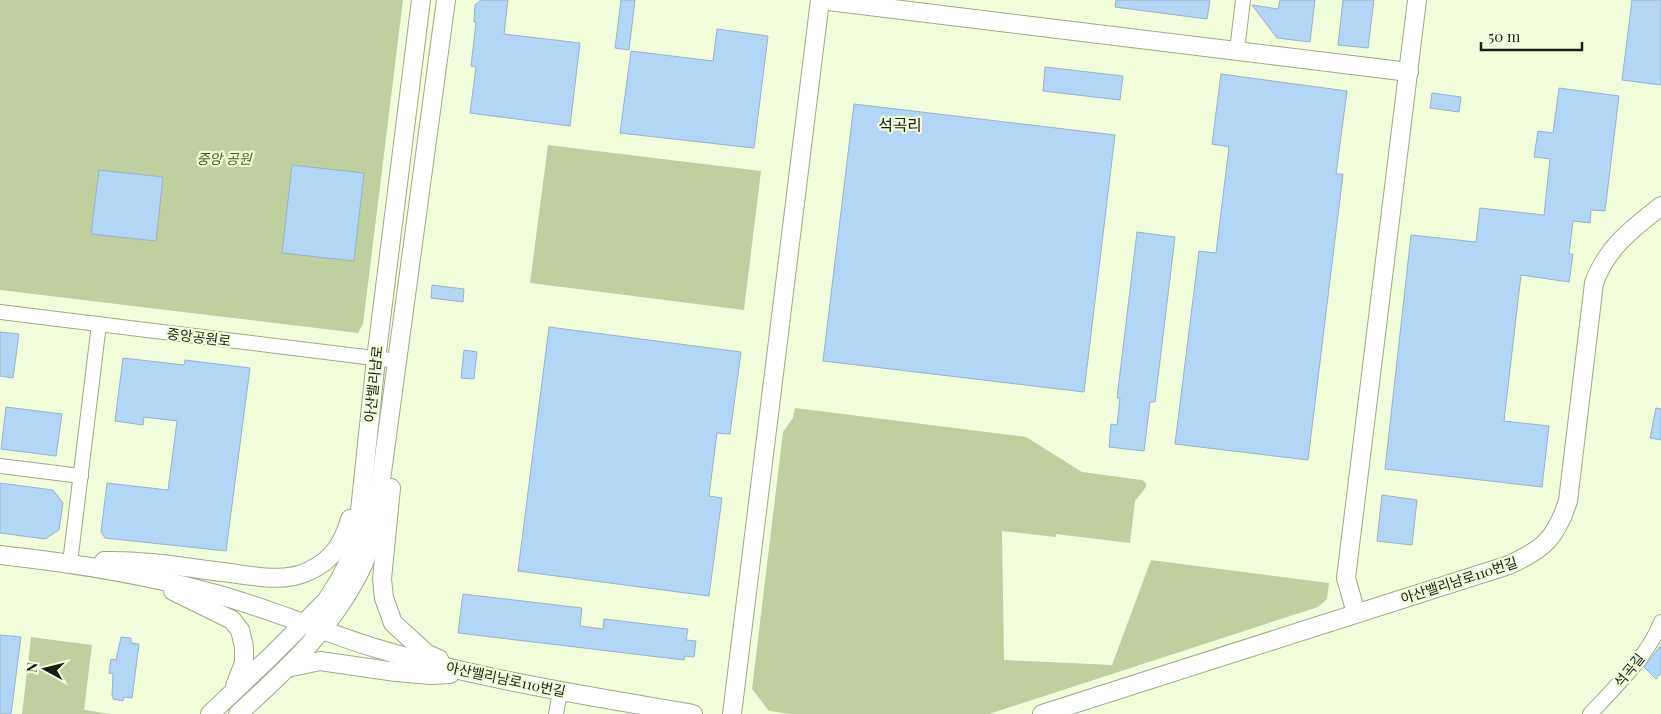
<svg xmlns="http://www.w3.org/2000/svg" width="1661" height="714" font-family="'Playfair Display','Noto Sans KR',serif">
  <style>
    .green { fill: #c0cf9e }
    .building { fill: #b2d6f5; stroke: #97b2ca }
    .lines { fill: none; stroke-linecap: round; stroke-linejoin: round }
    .minor-casing { stroke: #a0a98a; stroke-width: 16 }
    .tertiary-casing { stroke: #a0a98a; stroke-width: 20 }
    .minor { stroke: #fff; stroke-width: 14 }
    .tertiary { stroke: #fff; stroke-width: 18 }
    .labels { text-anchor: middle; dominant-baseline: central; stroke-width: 4.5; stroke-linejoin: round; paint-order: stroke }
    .park-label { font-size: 14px; font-style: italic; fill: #4f5f12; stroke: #f2fddb }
    .street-label { font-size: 14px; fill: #1a1d11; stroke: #f2fddb }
    .quarter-label { font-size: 16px; fill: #1a1d11; stroke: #f2fddb }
  </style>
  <rect width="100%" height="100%" fill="#f2fddb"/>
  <g class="green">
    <polygon points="0,0 403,0 363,324 358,333 0,290"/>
    <polygon points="548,145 761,171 744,310 530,283"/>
    <polygon points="795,408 1026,437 1082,472 1142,480 1146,483 1146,487 1135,501 1130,543 1056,534 1056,537 1002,531 1004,660 1112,665 1151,560 1329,583 1327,599 1318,607 989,714 791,714 769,711 752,689 783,432 793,418"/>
    <polygon points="31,637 92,645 84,710 111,714 22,714"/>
  </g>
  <g class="building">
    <polygon points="481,0 508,0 504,34 580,43 570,126 470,113 476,67 471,66 476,22 474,22 475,5"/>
    <polygon points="621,0 635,0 629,50 615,48"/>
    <polygon points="1116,0 1210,0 1207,19 1115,7"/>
    <polygon points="1280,0 1315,0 1310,42 1277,38 1252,5 1278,9"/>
    <polygon points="1343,0 1374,0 1368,48 1338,45"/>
    <polygon points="1632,0 1661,0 1661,85 1622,80"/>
    <polygon points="717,29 768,36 754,148 620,133 631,51 713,61"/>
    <polygon points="1045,67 1123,76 1120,100 1043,91"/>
    <polygon points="1221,74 1347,91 1336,174 1343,174 1308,460 1175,444 1199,251 1216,253 1229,147 1212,144"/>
    <polygon points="1559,88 1619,96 1605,211 1591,210 1590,223 1573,221 1569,254 1573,254 1569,282 1521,275 1504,421 1549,426 1542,487 1385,469 1411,235 1476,242 1480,208 1544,215 1550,159 1534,157 1538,131 1553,133"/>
    <polygon points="1432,93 1461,97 1459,112 1430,108"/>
    <polygon points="854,104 1115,135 1084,392 823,361"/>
    <polygon points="292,165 364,173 354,261 282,253"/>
    <polygon points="99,170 163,177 156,241 91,234"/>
    <polygon points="1137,232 1175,237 1155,402 1150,402 1144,451 1109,447 1111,424 1117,425 1120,398 1117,398"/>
    <polygon points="432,285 464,289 463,302 431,298"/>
    <polygon points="549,327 741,352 730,434 717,433 709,496 722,498 709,596 518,571"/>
    <polygon points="0,332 19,334 13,378 0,376"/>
    <polygon points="464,350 477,352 474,379 461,378"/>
    <polygon points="123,358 184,365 185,360 250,368 226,551 105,538 101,532 107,483 168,490 177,421 144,417 143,425 115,421"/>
    <polygon points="6,407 62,414 56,456 1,449"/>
    <polygon points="1656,408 1661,409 1661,440 1650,438"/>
    <polygon points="0,483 53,490 63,503 59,530 45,539 0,533"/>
    <polygon points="1382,495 1417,500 1412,545 1377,541"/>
    <polygon points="463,594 582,608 580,626 603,629 604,619 688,629 686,640 696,641 694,657 685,656 684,660 458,633"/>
    <polygon points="0,635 21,637 11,714 0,714"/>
    <polygon points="121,637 131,638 131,643 139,644 132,698 124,697 123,701 113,699 113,696 112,696 113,674 109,673 111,659 116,660"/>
    <polygon points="1661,645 1661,673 1656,679 1644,667"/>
  </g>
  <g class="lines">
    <defs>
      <g id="minor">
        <polyline points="1237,51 1243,0"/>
        <polyline points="0,312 398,361"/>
        <polyline points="0,466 81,476"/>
        <polyline points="70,563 99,324"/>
        <polyline points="556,714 560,691"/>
        <path d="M1590,714c25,-27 58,-58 71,-92"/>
      </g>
      <g id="tertiary">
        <polyline points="820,0 1409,72"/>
        <polyline points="391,488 382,579 384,598 393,623 427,654 439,659"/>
        <path d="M0,555c70,8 139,18 208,37 56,14 109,38 164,55 105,32 213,48 321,67"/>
        <path d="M104,561c39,-1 79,6 118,11 28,3 61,12 87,-1 24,-11 34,-28 41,-52"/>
        <polyline points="173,591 232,620 240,630 244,647 244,663 235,686"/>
        <polyline points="1356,613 1346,578 1417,0"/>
        <polyline points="287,668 320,661 396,672 431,675 450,674"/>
        <polyline points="210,714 271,656 326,601 340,579 348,563 354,546 359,520 376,359 421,0"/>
        <path d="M238,714c50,-46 95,-86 125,-149 6,-13 8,-28 12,-41l71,-524"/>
        <polyline points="732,714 820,0"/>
        <path d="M1042,714l467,-149c35,-16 47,-27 59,-64l26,-218c13,-36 38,-54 67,-77"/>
      </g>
    </defs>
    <use href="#minor" class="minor-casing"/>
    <use href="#tertiary" class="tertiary-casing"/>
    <use href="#minor" class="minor"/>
    <use href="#tertiary" class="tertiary"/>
  </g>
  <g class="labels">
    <g class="park-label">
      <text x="224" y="158">중앙 공원</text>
    </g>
    <g class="street-label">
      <text transform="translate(199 337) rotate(7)">중앙공원로</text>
      <text transform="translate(373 384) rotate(-84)">아산밸리남로</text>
      <text transform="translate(1459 580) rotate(-18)">아산밸리남로110번길</text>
      <text transform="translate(1629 670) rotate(-51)">석곡길</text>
      <text transform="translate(506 679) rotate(12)">아산밸리남로110번길</text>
    </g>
    <g class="quarter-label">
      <text x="900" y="124">석곡리</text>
    </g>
  </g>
  <g transform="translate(45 669) rotate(277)" stroke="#f2fddb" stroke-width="4" paint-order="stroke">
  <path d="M0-4L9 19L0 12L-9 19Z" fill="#1a1d11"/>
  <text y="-8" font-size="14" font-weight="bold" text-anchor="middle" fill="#1a1d11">N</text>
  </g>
  <path d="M1481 42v8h101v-8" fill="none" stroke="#1a1d11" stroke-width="2.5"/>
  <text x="1488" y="42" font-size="15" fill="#1a1d11" stroke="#f2fddb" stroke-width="4" paint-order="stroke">50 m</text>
</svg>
